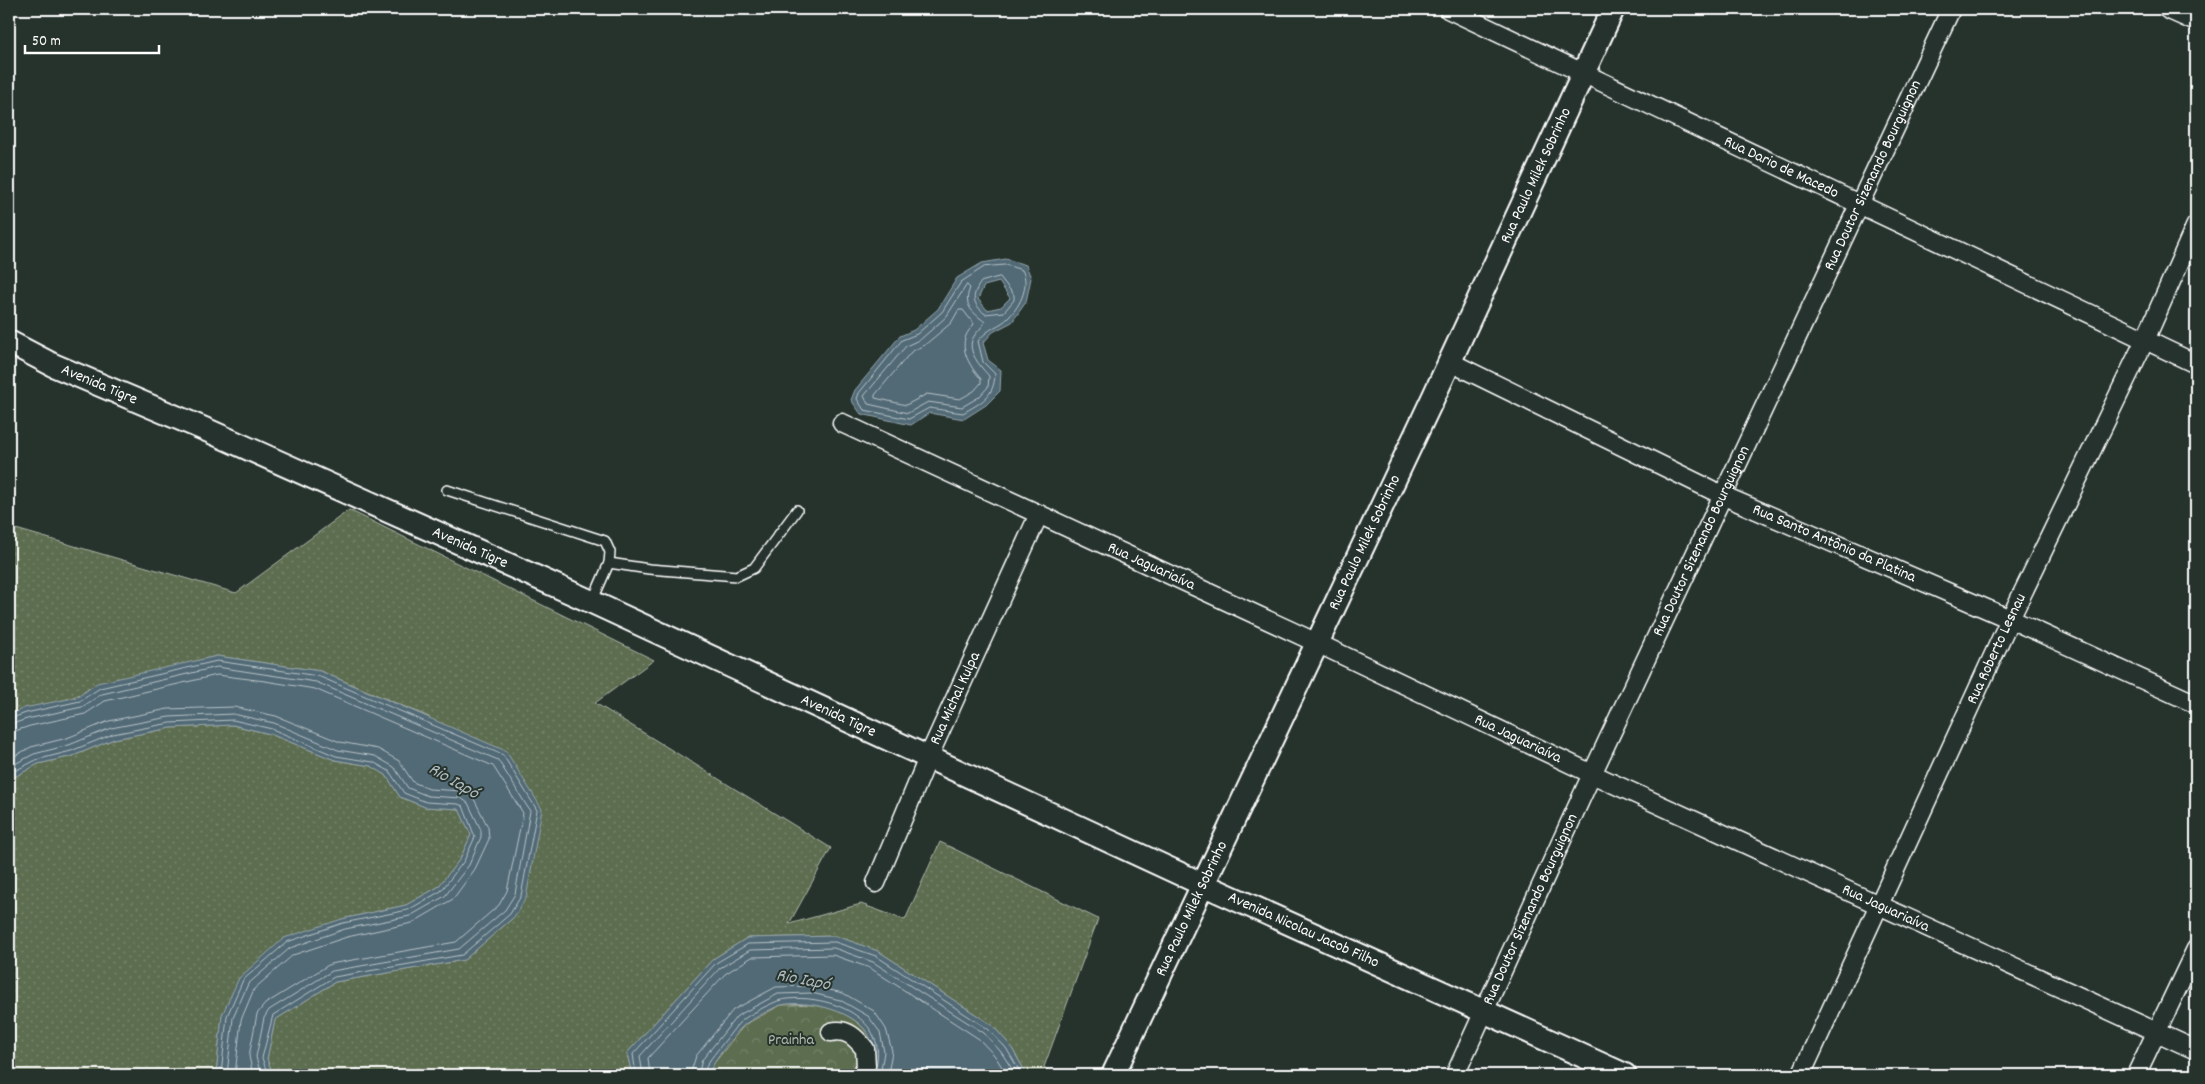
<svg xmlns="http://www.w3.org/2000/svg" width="2205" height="1084" font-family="Dekko,sans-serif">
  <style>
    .grass { fill: url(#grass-dots); stroke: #aeb6a8 }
    .forest { fill: url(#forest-crowns); stroke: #aeb6a8 }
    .water { fill: #516a76; stroke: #97a6ad; fill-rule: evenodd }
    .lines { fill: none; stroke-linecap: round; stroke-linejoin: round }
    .shore { stroke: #b9c3c8; stroke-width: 1 }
    .service-casing { stroke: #fff; stroke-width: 12 }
    .minor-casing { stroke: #fff; stroke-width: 21 }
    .tertiary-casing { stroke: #fff; stroke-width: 26 }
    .service { stroke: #26332d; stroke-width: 9 }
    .minor { stroke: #26332d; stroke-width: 18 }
    .tertiary { stroke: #26332d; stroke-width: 22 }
    .labels { text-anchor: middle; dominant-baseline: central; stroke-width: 4; stroke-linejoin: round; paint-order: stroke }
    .street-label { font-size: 16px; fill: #fff; stroke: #26332d }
    .park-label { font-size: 16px; fill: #b6bdb0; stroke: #26332d }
    .water-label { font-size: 18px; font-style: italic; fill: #b1bcc1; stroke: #26332d }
  </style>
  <defs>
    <pattern id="grass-dots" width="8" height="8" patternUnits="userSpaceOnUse" patternTransform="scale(1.25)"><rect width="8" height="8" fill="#5d6d50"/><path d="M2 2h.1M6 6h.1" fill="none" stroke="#75836a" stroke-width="1.8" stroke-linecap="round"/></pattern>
    <pattern id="forest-crowns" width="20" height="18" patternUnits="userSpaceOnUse" patternTransform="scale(1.25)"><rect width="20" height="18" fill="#5d6d50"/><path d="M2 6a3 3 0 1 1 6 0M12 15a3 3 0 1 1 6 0" fill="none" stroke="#75836a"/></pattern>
  </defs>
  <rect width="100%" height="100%" fill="#26332d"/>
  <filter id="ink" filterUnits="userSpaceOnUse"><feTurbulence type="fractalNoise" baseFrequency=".02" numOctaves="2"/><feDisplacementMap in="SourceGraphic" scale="10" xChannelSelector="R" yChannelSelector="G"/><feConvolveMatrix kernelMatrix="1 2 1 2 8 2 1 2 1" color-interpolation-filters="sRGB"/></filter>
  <g filter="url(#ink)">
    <g class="grass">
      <path d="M349,510l305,150 -59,43 236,145 -42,76 72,-20 44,16 35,-78 158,77 -54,148 9,8h-26l-17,-30 -18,-20 -114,-74 -42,-15 -89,2 -34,21 -86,94 5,22h-359l-6,-16 8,-39 60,-38 129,-22 50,-43 -85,-200 -109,-46 -103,-15 -127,32c-23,17 -55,15 -81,27v-188l227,66z"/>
      <polygon points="232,725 270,734 335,760 371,766 386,775 400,797 425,807 459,809 471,835 460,859 438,887 406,905 342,919 222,1015 216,1075 9,1075 9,780 38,764 73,756 114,739 171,728"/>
    </g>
    <path class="forest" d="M781,1005c10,0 21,-1 31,0 26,2 65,20 61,52 -1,6 -3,12 -5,18h-160l3,-8 33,-42z"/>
    <g class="water">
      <path d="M1006,259l20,6 5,13 -5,24 -14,20 -19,10 -10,11 5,17 13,10 -1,21 -14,14 -22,14 -35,-6 -18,12 -50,-11 -10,-14 4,-10 45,-54 14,-6 24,-21 19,-31 25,-15zM999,282l11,16 -9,9 -14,3 -9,-11 6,-13z"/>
      <polygon points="217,656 320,671 506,751 542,809 526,898 514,917 464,960 335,982 275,1020 267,1059 273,1075 216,1075 222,1015 239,978 284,938 342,919 406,905 438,887 460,859 471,835 459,809 425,807 400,797 386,775 371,766 335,760 270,734 233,725 171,728 114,739 73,756 38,764 9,780 9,715 24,708 78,697 97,683"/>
      <path d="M836,936l42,15 114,74 18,20 17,30h-159c4,-13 7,-24 2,-37 -11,-27 -63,-39 -89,-33 -7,2 -31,15 -37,20 -11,10 -31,37 -36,50h-76l-5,-22 86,-94 34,-21z"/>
    </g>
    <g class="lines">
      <g class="shore">
        <path d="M1006,265l16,5c8,14 -1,35 -13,47 -9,10 -19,9 -31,24l5,21 12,12c-1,23 -13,28 -32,39l-34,-5 -20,11 -45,-9 -7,-11 2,-6 43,-53 15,-6 25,-22 19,-30 23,-15z"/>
        <path d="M1000,277l14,18v5l-10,12 -19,2c-13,-11 -14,-18 -4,-32z"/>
        <path d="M967,285l3,3c-7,17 1,23 15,34 -3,6 -9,10 -12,16 -7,13 8,29 16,38l-1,11 -9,10 -17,10 -34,-5 -20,11 -40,-9 -4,-8 42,-50 15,-7 25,-22z"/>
        <path d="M959,310h4l11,14c-3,4 -7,8 -9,14 -4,15 7,31 16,41v4l-7,8 -14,8 -33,-5 -21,11 -31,-7v-3l36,-43 15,-8 25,-21z"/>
        <polyline points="9,719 26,713 80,701 100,688 217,661 318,676 503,755 537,810 521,896 510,914 462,955 334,977 273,1015 262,1058 268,1075"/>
        <polyline points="9,725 27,719 82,707 102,694 217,667 316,682 498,760 530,811 515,894 505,910 459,949 332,971 269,1010 264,1018 256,1057 261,1075"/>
        <polyline points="9,733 30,726 85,714 105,701 217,675 265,681 315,689 493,766 523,813 507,891 499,905 456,942 330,964 265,1004 257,1014 249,1056 253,1075"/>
        <polyline points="9,759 31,747 67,738 109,721 168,709 234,707 276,716 340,742 378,749 399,761 413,782 429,789 463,791 474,799 488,827 489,839 475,869 453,899 412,923 347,937 293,955 254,989 241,1020 235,1075"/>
        <polyline points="9,767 34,754 69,745 111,728 169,717 233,714 274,723 338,750 375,756 394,767 408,788 428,796 461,798 468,803 481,830 481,837 469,865 445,896 410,916 345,929 290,948 248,984 233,1018 227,1075"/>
        <polyline points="9,774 36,760 71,751 113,734 170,723 233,720 272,729 336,756 373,762 389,771 404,793 426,802 458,804 463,806 475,837 464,861 441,891 408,910 343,923 287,942 243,980 227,1016 221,1075"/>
        <polyline points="636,1075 633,1054 716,963 748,944 835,942 876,956 988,1029 1006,1048 1022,1075"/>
        <polyline points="643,1075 640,1056 720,968 750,950 834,948 873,962 984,1033 1001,1052 1016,1075"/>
        <polyline points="650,1075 648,1058 725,974 752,957 833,955 870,968 979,1039 995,1056 1007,1075"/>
        <polyline points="690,1075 696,1056 733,1010 776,987 812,986 843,993 874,1011 886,1029 892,1051 888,1075"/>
        <polyline points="698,1075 702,1060 737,1016 778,994 812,993 840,1000 868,1016 880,1032 884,1052 880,1075"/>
        <path d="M704,1075c1,-12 12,-22 19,-32 6,-7 11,-15 17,-21 6,-6 33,-20 41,-22 41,-8 108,15 95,66"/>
      </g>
      <defs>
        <g id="service">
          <polyline points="447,490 605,541 610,552 609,563 592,602"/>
          <polyline points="609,563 649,569 737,576 754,568 797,510"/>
        </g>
        <g id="minor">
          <path id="s1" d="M1448,9l748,355"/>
          <polyline points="2167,9 2196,22"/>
          <path id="s2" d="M1450,362l274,134 286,123 186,85"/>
          <path id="s3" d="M842,423l475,220 275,131 604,276"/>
          <path id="s4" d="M876,883l52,-125 111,-244"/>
          <path d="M831,1032c16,-4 25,6 34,17l1,17 -5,9"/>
          <path id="s5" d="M1455,1075l137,-301 359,-765"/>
          <path id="s6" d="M1801,1075l209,-456 135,-279 51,-115"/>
          <polyline points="2136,1075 2196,949"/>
        </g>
        <g id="tertiary">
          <path id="s7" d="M9,342l44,23 156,66 383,171 610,282 423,191"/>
          <path id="s8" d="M1113,1075l320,-677 180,-389"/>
        </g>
      </defs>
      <use href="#service" class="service-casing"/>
      <use href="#minor" class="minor-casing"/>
      <use href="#tertiary" class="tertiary-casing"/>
      <use href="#service" class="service"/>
      <use href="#minor" class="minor"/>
      <use href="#tertiary" class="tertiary"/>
    </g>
  </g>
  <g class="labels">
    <g class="street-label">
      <text stroke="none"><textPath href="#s1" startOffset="369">Rua Dario de Macedo</textPath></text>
      <text stroke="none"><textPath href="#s5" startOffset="992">Rua Doutor Sizenando Bourguignon</textPath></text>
      <text stroke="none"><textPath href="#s8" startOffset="994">Rua Paulo Milek Sobrinho</textPath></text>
      <text stroke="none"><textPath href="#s7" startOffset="100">Avenida Tigre</textPath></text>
      <text stroke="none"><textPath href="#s5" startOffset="588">Rua Doutor Sizenando Bourguignon</textPath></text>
      <text stroke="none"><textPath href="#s8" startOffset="589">Rua Paulo Milek Sobrinho</textPath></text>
      <text stroke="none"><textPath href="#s2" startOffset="425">Rua Santo Antônio da Platina</textPath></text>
      <text stroke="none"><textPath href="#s7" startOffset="505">Avenida Tigre</textPath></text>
      <text stroke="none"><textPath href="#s3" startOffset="341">Rua Jaguariaíva</textPath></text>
      <text stroke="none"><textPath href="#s6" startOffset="469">Rua Roberto Lesnau</textPath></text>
      <text stroke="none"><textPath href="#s4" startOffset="201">Rua Michal Kulpa</textPath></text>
      <text stroke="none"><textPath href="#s7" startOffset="910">Avenida Tigre</textPath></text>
      <text stroke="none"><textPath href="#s3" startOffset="746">Rua Jaguariaíva</textPath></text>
      <text stroke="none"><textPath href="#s3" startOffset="1151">Rua Jaguariaíva</textPath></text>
      <text stroke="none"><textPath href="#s8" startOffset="184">Rua Paulo Milek Sobrinho</textPath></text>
      <text stroke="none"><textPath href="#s5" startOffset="182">Rua Doutor Sizenando Bourguignon</textPath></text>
      <text stroke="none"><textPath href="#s7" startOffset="1422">Avenida Nicolau Jacob Filho</textPath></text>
    </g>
    <g class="park-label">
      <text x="791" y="1040">Prainha</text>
    </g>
    <g class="water-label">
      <text transform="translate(453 782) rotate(30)">Rio Iapó</text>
      <text transform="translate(803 981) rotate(11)">Rio Iapó</text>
    </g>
  </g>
  <rect width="2205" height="1084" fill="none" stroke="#26332d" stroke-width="30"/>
  <rect x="15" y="15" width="2175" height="1054" fill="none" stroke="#fff" stroke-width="2" filter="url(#ink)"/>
  <path d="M25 45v8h134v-8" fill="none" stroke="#ffffff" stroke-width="2.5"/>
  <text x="32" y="45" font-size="15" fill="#ffffff" stroke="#26332d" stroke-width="4" paint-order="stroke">50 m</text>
</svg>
